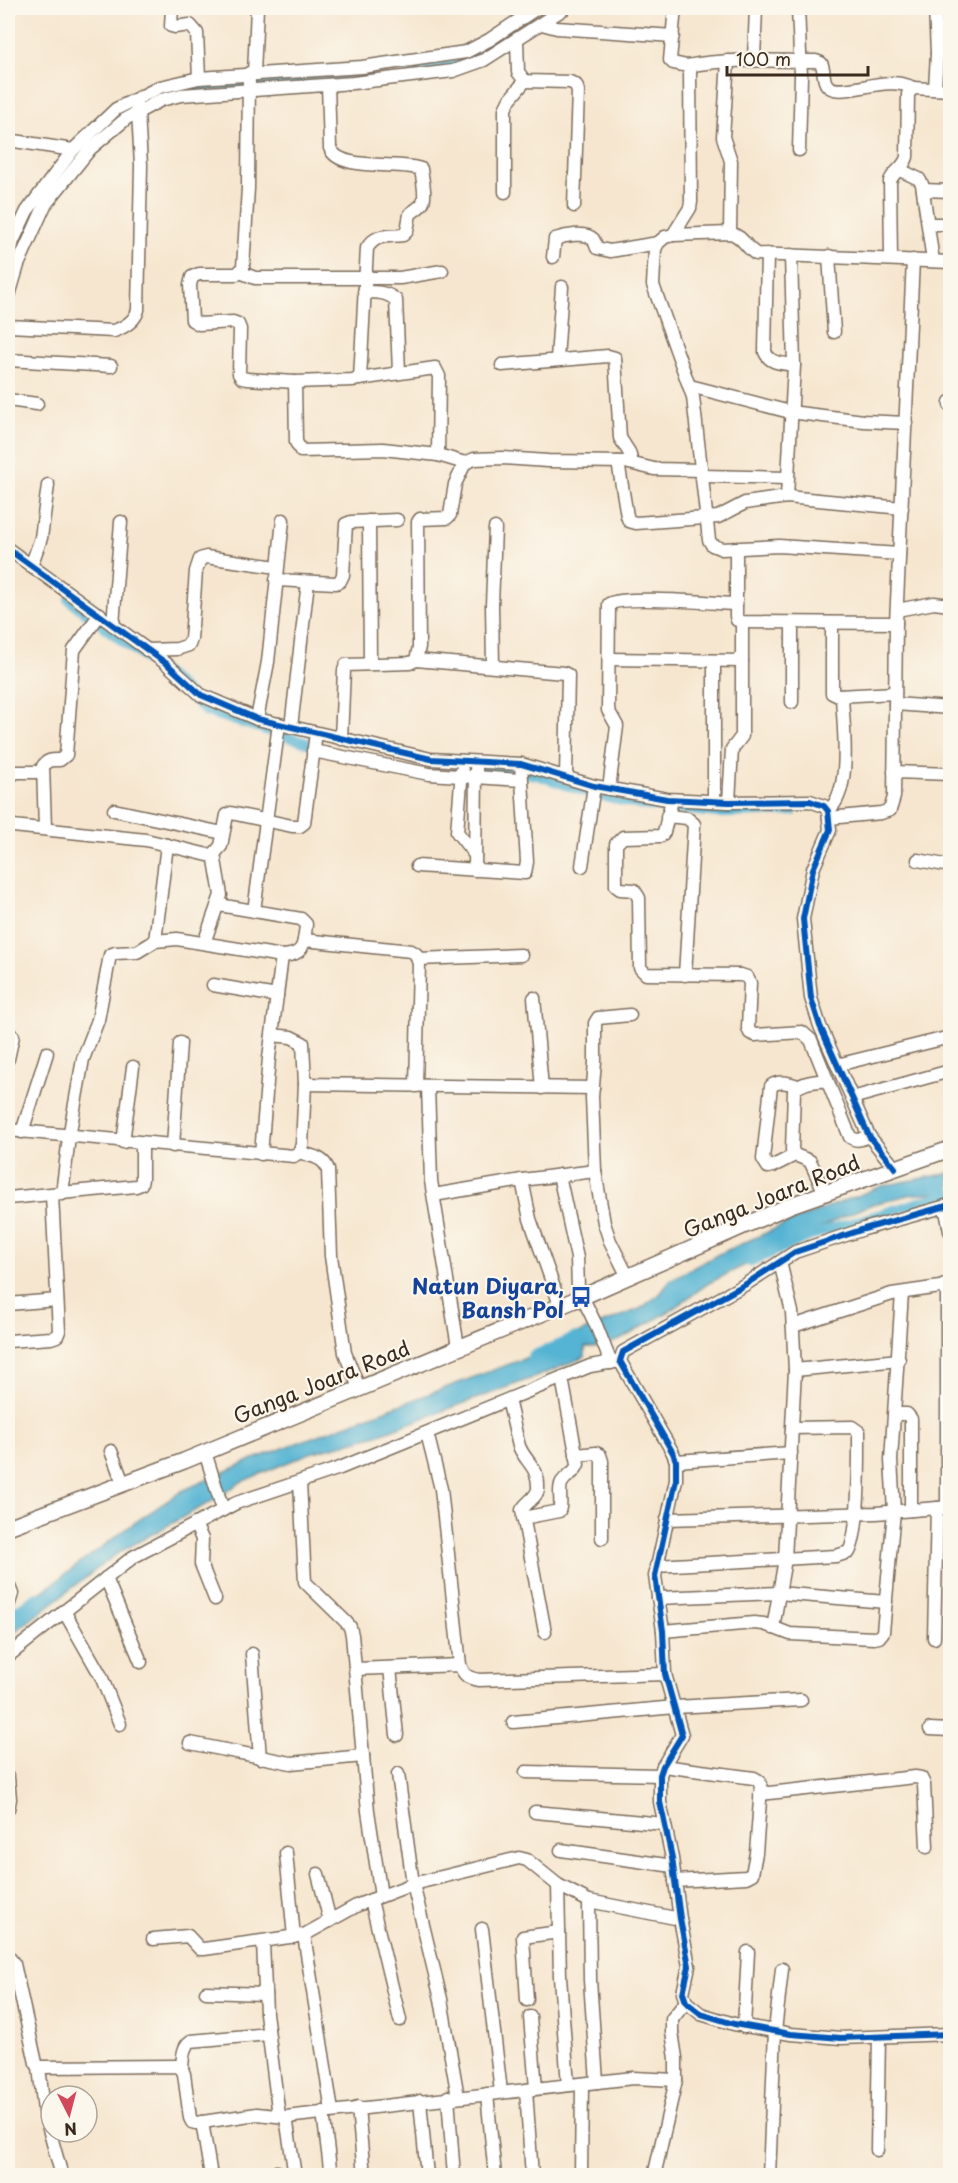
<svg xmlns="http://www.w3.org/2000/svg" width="958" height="2183" font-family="'Playpen Sans',sans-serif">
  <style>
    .water { fill: #54b4d3; stroke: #486f78; stroke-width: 1.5 }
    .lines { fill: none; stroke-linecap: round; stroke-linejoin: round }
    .canal { stroke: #54b4d3; stroke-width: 10 }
    .minor-casing { stroke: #7c6c5c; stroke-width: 15 }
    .major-casing { stroke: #7c6c5c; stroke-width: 18 }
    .minor { stroke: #fff; stroke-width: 12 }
    .major { stroke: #fff; stroke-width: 15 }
    .cycleway-casing { stroke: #fbf7ec; stroke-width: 10 }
    .cycleway { stroke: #0057b8; stroke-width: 6 }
    .labels { text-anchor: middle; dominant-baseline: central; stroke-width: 4.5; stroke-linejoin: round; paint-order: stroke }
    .street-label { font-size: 21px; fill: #3b2a1e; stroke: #fbf7ec }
    .transit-label { font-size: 21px; font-weight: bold; fill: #164399; stroke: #fbf7ec; text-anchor: end }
  </style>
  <rect width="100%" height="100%" fill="#fbf7ec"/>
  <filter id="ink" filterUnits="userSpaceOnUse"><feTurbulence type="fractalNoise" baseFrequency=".0167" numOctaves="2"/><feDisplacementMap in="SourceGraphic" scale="12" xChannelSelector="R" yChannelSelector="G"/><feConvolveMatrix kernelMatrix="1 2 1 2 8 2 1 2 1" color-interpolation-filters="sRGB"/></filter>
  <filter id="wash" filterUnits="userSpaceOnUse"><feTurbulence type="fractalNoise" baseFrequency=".008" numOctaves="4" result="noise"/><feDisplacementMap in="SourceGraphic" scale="24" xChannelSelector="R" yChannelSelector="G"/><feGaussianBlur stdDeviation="1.35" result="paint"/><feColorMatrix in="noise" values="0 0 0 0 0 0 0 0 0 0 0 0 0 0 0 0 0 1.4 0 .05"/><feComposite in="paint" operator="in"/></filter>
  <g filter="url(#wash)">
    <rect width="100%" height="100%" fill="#f6e6cf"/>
    <polygon class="water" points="950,1173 950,1191 908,1195 870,1205 836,1220 709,1283 668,1312 620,1340 598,1347 585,1347 585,1357 541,1375 377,1435 310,1453 241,1482 214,1500 118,1553 8,1637 8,1617 137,1521 182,1491 254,1459 558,1346 588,1329 640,1309 660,1294 670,1280 719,1254 788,1223 882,1186"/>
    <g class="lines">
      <g class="canal">
        <polyline points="407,71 467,63 495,47"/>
        <polyline points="171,93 191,87 368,76"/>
        <polyline points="8,277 35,214"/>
        <polyline points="69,600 171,678 207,712 320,747"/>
        <polyline points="468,771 520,772 537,775 592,794 639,805 719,813 793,811"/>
        <polyline points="750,1262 818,1233 950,1193"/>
        <polyline points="532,1356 576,1337"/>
        <polyline points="8,1616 37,1597"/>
      </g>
    </g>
  </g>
  <g filter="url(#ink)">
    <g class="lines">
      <defs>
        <g id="minor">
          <polyline points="172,8 171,26 175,27 190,25 197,33 199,78"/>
          <polyline points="798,8 801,76 799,150"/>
          <polyline points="542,24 557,28 673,36"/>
          <polyline points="517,40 518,72 525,81 570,82 576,85 578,91 574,206"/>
          <polyline points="937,53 950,53"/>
          <polyline points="754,59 756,8"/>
          <polyline points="728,61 723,137 731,161 730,233"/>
          <path d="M687,66c43,-8 86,-5 129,-5l5,2c4,6 1,16 6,22 12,15 60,-12 86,3"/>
          <polyline points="249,73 248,188 243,268 237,274 199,274 192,277 190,285 192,320 199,324 233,322 238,324 240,329 239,374 242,378 247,379 295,382 352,380 435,368 439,376 438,455"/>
          <polyline points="254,73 257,8"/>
          <path d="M328,85l2,63c9,24 70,13 91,21 1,9 6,28 1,35 -3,4 -9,7 -12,10l-3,17 -4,4c-16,2 -26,-2 -36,13l-7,131"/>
          <polyline points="935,89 937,53 935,8"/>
          <polyline points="8,140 73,150"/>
          <polyline points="900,170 919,179 922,184 933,261"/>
          <polyline points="923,190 950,191"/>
          <polyline points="505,192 505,109 510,99 525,81"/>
          <polyline points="929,224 950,224"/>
          <polyline points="673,235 690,208 691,202 690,70 687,66 673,63 670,60 675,8"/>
          <path d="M767,254l-2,98c5,12 17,11 29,13"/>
          <polyline points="829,256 834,332"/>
          <path d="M553,257l2,-18c9,-3 30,-8 38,0 2,3 3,6 4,9l13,3 48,-8"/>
          <path d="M891,259l-1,-78c4,-10 14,-13 17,-24l1,-63 5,-6 37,2"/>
          <polyline points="8,261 13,241 27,211 73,150 116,109 160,87 199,78 362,67 466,52 489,40 537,8"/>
          <polyline points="240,272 255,278 400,278 442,271"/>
          <path d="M364,292c12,0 23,0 32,8l3,72"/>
          <polyline points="8,299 18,265 45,205 90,149 127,118 161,100 181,95 353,83 453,71 484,60 565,8"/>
          <path d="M8,326l106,5c11,-4 21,-10 24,-21l3,-145 -3,-53 -2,-5"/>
          <polyline points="557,359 562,287"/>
          <polyline points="8,360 111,366"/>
          <polyline points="502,365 608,356 615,358 620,438 629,452 632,463"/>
          <polyline points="295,382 296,442 301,451 383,449 438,455 465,463"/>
          <polyline points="690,386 790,412 864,421 906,423"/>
          <polyline points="8,400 37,404"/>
          <polyline points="950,405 950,402"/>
          <polyline points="618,462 627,516 629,521 636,523 718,517 745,503 787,497 902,508"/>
          <polyline points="703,476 787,478"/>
          <polyline points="787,497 794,365 791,255"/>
          <polyline points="369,521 370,664"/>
          <polyline points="736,548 736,616 737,620 742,622 896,623"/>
          <polyline points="8,549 167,664 201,695 257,719 431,759 521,764 594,786 667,799 729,802 810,801 824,806 828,811 830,830 813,869 803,919 811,998 820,1026 869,1136 895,1168"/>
          <path d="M899,554l-120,-8 -57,3 -10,-4 -3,-5 -16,-143 -40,-112 2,-36 3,-6 7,-6 8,-2 57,-2c13,3 16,15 26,21l194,8"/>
          <polyline points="31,566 41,538 48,485"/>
          <polyline points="276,580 336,583 340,581 343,575 346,524 351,522 397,520"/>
          <polyline points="897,610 934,603 950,605"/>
          <polyline points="792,623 792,702"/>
          <polyline points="832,623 832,693 838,696 895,693"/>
          <polyline points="113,625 121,522"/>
          <polyline points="147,650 177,649 189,645 191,639 196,571 200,559 206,557 277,567"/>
          <polyline points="609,659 742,661"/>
          <polyline points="416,660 564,673 568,675 566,777"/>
          <polyline points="493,666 492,605 495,528"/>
          <polyline points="895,704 950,708"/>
          <polyline points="257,719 268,662 283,520"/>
          <polyline points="291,727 308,582"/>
          <polyline points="341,739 344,670 346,665 410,663 416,660 419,647 418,522 420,519 447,518 450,515 455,484 465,463 474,459 503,458 548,461 625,462 654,469 702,470"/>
          <polyline points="313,751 429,774 521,780"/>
          <polyline points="462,770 457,832 475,855"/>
          <polyline points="894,772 950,774"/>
          <polyline points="8,781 8,778 16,772 42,772"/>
          <path d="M609,789l8,-63 -9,-16 1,-106c15,-9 104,-1 127,0"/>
          <path d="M672,800l-8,32 -3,4 -38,1 -7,7v42l4,3 14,1 5,8 1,70 6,6 95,1 6,2 3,6 -2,45 2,5 5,2 47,-3 9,8 39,97c7,5 12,2 19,-1"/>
          <polyline points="714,801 714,661"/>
          <polyline points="729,802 732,749 742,736 742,622"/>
          <polyline points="114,810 223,833"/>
          <path d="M828,811c25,-21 15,-85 14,-115"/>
          <polyline points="667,816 687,818 694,824 685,975"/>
          <polyline points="829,818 881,813 890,810 894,797 896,623 913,260"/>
          <polyline points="8,821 13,826 146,840 208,855 214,854 221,846 227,815 231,813 292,826 300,826 304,823 316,733"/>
          <path d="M45,828l-2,-62c5,-7 10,-6 17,-6l6,-5 8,-105 26,-36"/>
          <polyline points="918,860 950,866"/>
          <polyline points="417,866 525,873 527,862 521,764"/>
          <polyline points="582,866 594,786"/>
          <polyline points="475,870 476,769"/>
          <polyline points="254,911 279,724"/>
          <polyline points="304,940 411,951 416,954 419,964 416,1086"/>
          <polyline points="155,941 167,845"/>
          <polyline points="204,943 221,895 214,854"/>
          <polyline points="418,959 521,955"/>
          <polyline points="213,985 277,996"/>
          <polyline points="534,998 542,1088"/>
          <polyline points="8,1059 13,1036"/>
          <polyline points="837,1065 950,1037"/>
          <polyline points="305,1084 593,1088"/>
          <polyline points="428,1086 431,1181 458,1347"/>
          <polyline points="852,1098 950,1071"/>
          <polyline points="8,1130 294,1156 299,1152 302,1145 305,1084 303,1043 291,1037 272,1035"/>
          <polyline points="22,1132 47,1053"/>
          <polyline points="123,1142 133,1067"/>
          <polyline points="173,1146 180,1043"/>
          <path d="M299,1152c11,4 26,5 29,18l3,86 14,97 14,35"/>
          <polyline points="261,1154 269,1058 282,956"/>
          <path d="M795,1155l-22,11 -5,1 -5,-8 8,-73c8,-6 17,-3 27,0"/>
          <polyline points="559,1175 577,1258 578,1288 596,1325 611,1363"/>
          <polyline points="522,1180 530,1219 560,1305"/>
          <path d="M825,1193l-15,-32 -15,-6 -3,-5 2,-59c8,-10 21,-9 33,-11"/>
          <path d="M62,1194l7,-57 14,-78 15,-39 12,-65 5,-2 22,-1 18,-11 22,-2 105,17c23,-1 22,-12 24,-32l-5,-5 -82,-14"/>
          <polyline points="434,1195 522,1180 595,1171"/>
          <polyline points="8,1198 136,1186 141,1184 142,1179 142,1144"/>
          <polyline points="950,1205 864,1229 795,1252 746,1284 623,1352 620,1361 673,1453 676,1461 676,1480 655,1576 663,1631 665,1674 682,1735 663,1766 660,1775 660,1802 672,1858 680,1919 689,1966 683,1993 686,2002 701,2014 734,2024 791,2034 841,2038 950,2034"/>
          <polyline points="945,1206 950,1231"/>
          <polyline points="628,1277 610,1241 604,1223 595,1171 592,1097 595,1062 595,1023 598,1018 630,1015"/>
          <polyline points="8,1304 57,1300"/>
          <polyline points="793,1326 892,1294 940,1287 950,1283"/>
          <polyline points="8,1341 51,1338 57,1336 59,1331 52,1195"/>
          <polyline points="795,1370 899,1360"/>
          <path d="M508,1400c4,15 7,31 11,46 6,16 20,21 19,42 0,9 -12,14 -16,22l23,122"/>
          <polyline points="894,1414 907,1414 911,1419 911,1510"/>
          <path d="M427,1433l14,56 19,176c4,11 8,13 19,15l186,-6"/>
          <polyline points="111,1451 123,1483"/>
          <polyline points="205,1452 223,1510"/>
          <polyline points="576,1455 596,1453 600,1455 602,1461 602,1538"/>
          <polyline points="676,1461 791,1453"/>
          <polyline points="300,1482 305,1582 346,1622 350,1627 352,1635 368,1811 381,1896"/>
          <polyline points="947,1507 947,1285"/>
          <path d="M523,1518l36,-7c4,-9 -2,-21 3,-29 5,-8 13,-8 16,-18l-16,-86"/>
          <polyline points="667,1519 876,1513 950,1507"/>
          <polyline points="195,1524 202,1539 201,1564 215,1599"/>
          <path d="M656,1566l180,-10 13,-4c11,-21 10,-94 10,-120l-7,-5 -60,1"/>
          <polyline points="106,1578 141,1662"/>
          <polyline points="8,1584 12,1594 8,1606"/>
          <polyline points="658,1598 778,1593 886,1602"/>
          <polyline points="64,1611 101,1676 120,1724"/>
          <polyline points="773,1628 785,1559 795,1370 792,1312 780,1262"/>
          <polyline points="663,1631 754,1623 764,1624 790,1634 874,1638 879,1637 883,1632 894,1511 891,1460 902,1293"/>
          <polyline points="934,1638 937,1508"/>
          <polyline points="252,1654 260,1758"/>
          <polyline points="8,1656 133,1557 236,1503 340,1468 590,1366 620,1361"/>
          <polyline points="390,1668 397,1735"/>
          <polyline points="355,1669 460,1665"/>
          <polyline points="513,1722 675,1707 801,1700"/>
          <polyline points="930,1729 950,1730"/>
          <polyline points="190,1743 291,1763 363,1756"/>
          <polyline points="663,1766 754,1778 759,1781 761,1787 756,1853 752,1874 746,1877 675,1881"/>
          <polyline points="526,1772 660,1775"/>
          <polyline points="398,1774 413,1884 441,1999 458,2097"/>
          <polyline points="8,1778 10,1799 8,1809"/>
          <polyline points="760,1794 915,1777 921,1778 924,1784 927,1847"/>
          <polyline points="535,1812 664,1824"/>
          <polyline points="561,1850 673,1866"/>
          <polyline points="286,1853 294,1937"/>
          <polyline points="318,1874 330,1921"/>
          <polyline points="558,1885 560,1977 568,2085"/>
          <polyline points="371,1900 400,2020"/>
          <polyline points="589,1901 590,1980 597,2082"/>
          <polyline points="482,1929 501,2092"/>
          <polyline points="304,1935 332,2111"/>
          <polyline points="153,1939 188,1936 200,1949 204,1949 304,1935 358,1905 413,1884 519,1858 527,1860 558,1885 589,1901 680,1919"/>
          <polyline points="263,1942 266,2013 279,2116"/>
          <polyline points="8,1956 14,1964 36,2063 39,2067 177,2066 182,2069 184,2074 190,2118 192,2122 196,2123 257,2114 286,2117 633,2078 676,2080"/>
          <polyline points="206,1992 265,1994"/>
          <polyline points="527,2000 523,1937 559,1932"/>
          <polyline points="530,2017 536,2088"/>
          <polyline points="744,2027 748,1952"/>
          <polyline points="39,2067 44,2111 62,2176"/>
          <path d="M182,2069c1,-11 0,-22 9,-28l77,-7"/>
          <polyline points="526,2090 532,2176"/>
          <polyline points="487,2094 495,2176"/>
          <polyline points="448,2097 454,2176"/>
          <polyline points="420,2101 427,2176"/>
          <polyline points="358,2107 364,2176"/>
          <polyline points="323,2112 331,2176"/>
          <polyline points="286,2117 295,2176"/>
          <polyline points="202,2122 211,2176"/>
          <polyline points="877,2150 879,2037"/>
          <polyline points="254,2176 277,2172"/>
          <polyline points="581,2176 582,2084"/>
          <polyline points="654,2176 676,2080 676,2058 672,2032 672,2019 686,2002"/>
          <polyline points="769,2176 775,2031 782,1969"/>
        </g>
        <polyline id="major" points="8,1527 184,1461 582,1297 791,1205 950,1149"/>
      </defs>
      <use href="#minor" class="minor-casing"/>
      <use href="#major" class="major-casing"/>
      <use href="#minor" class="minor"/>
      <use href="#major" class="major"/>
      <defs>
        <g id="cycleway">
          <polyline points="8,549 167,664 201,695 257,719 431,759 521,764 594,786 667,799 729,802 810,801 824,806 828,811 830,830 813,869 803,919 811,998 820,1026 869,1136 895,1168"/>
          <polyline points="950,1205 864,1229 795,1252 746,1284 623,1352 620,1361 673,1453 676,1461 676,1480 655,1576 663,1631 665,1674 682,1735 663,1766 660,1775 660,1802 672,1858 680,1919 689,1966 683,1993 686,2002 701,2014 734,2024 791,2034 841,2038 950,2034"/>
        </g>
      </defs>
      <use href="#cycleway" class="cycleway-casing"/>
      <use href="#cycleway" class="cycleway"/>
    </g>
  </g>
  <defs>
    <symbol id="bus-bare" viewBox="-9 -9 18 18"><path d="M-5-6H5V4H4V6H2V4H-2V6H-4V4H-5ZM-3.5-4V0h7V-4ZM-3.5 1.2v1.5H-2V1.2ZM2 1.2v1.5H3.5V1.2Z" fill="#1a4fb4" stroke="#fbf7ec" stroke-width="2.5" paint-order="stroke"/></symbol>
  </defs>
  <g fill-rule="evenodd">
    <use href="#bus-bare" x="566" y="1282" width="30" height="30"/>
  </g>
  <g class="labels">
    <g class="street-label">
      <text transform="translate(771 1195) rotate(-22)">Ganga Joara Road</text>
      <text transform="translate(321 1381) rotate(-22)">Ganga Joara Road</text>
    </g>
    <g class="transit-label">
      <text x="564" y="1285">Natun Diyara,<tspan x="564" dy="24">Bansh Pol</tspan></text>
    </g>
  </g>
  <rect width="958" height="2183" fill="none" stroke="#fbf7ec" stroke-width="30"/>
  <g transform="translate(69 2114) rotate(174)"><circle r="28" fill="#fbf7ec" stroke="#aea59a" stroke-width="1.5"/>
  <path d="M0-4.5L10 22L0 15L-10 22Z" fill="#d1495b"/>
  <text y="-9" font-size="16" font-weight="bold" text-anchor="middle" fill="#3b2a1e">N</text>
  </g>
  <path d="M727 66v9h141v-9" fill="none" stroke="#3b2a1e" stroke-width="3"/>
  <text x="736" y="66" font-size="18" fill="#3b2a1e" stroke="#fbf7ec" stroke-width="4.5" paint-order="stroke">100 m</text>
</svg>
